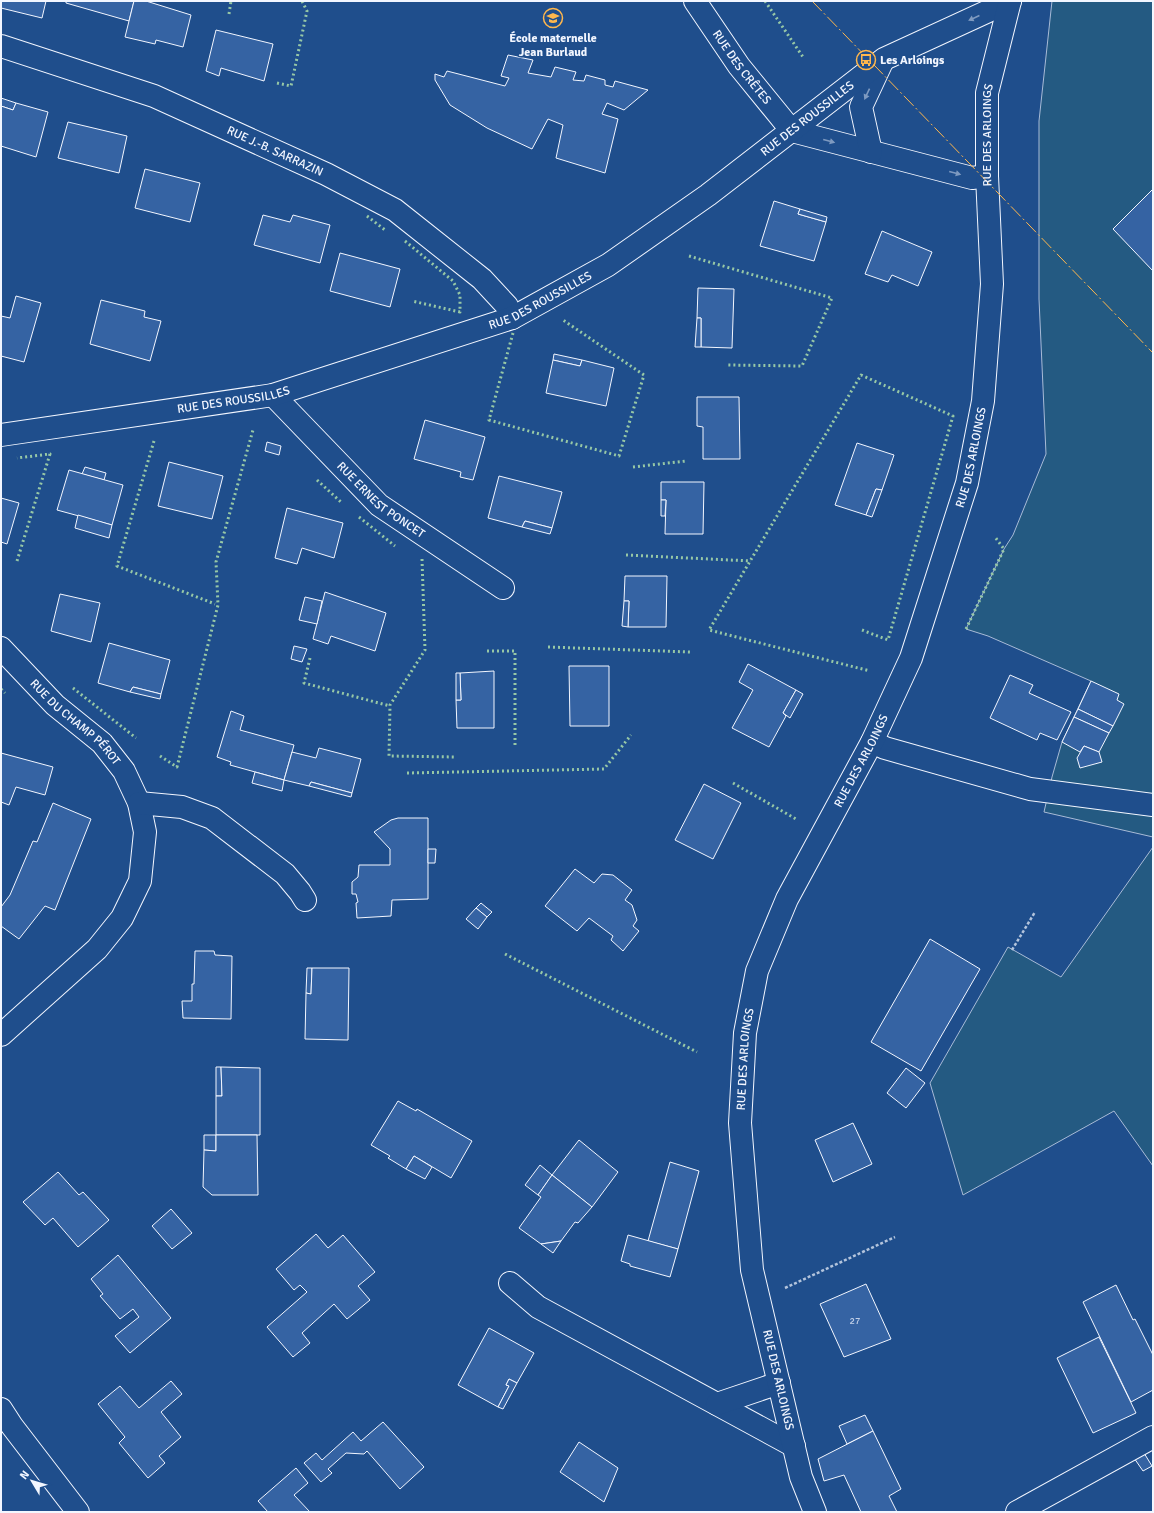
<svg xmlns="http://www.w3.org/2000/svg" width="1154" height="1513" font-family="Signika,sans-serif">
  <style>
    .green { fill: #245a82; stroke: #a8bbd7 }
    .building { fill: #3563a3; stroke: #f2f6ff }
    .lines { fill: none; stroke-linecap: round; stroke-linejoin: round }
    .minor-casing { stroke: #f2f6ff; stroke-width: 24 }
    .path { stroke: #b3c4dc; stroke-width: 2.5; stroke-dasharray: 3 2; stroke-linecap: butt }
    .minor { stroke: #1f4e8c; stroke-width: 22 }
    .hedge { stroke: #97c8a6; stroke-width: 3; stroke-dasharray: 2 3; stroke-linecap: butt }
    .power { stroke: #ffb74d; stroke-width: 1; stroke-dasharray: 14 3 2 3; stroke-linecap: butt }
    .oneway { fill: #7e9ac0 }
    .labels { text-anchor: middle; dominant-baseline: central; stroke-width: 3; stroke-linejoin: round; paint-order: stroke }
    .number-label { font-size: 10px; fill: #c3d1e8 }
    .poi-label { font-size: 12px; font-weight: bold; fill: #f2f6ff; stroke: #1f4e8c }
    .street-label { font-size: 12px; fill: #f2f6ff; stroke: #1f4e8c }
  </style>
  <rect width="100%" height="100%" fill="#1f4e8c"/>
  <g class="green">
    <polygon points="1052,1 1153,1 1153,837 1044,812 1052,777 1062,742 1091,681 988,636 966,629 1004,549 1013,535 1046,454 1039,299 1039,121"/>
    <polygon points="1153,847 1153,1166 1114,1111 963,1195 930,1083 1008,947 1061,977"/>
  </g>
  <g class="building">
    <polygon points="1,1 46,1 42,18 1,8"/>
    <polygon points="66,1 134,1 129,21 66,3"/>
    <polygon points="134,1 146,1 191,15 183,47 156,40 155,44 125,37"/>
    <polygon points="216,30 273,44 264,81 221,68 219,76 206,71"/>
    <polygon points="508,55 533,60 528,73 551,77 555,67 576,72 573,80 584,81 586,75 605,80 605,85 613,87 615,81 648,90 624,110 607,103 602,114 618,119 605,173 556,158 563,125 548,119 532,149 487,128 450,105 435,80 435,74 444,77 447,71 505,86 509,78 501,76"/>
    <polygon points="1,98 16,103 13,110 1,106"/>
    <polygon points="16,103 48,112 36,157 1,146 1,106 13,110"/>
    <polygon points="68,122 127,136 119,173 58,158"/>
    <polygon points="145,169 200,183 190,222 135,208"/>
    <polygon points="1153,189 1153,271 1113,229"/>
    <polygon points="774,201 800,209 798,214 826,222 814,261 760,246"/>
    <polygon points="800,209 827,217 826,222 798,214"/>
    <polygon points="263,215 290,222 293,215 330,225 320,263 254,245"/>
    <polygon points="882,231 932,252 918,286 892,275 888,282 865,274"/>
    <polygon points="340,253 400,269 390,307 330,291"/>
    <polygon points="698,288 734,289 732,348 701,347 701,318 697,318"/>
    <polygon points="16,296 41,303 24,362 1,356 1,316 10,318"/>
    <polygon points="101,300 145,311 144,317 161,321 150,361 90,344"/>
    <polygon points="697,318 701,318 701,347 695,347"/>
    <polygon points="554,354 582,360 580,366 553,360"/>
    <polygon points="553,360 580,366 582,360 614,368 606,406 546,393"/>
    <polygon points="697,397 739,397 740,459 703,459 703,427 697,426"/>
    <polygon points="425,420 485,437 473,480 460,477 461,472 414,459"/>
    <polygon points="267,442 281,446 279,455 265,451"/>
    <polygon points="857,443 894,455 882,490 876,489 866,515 835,505"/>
    <polygon points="169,462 223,476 212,519 158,506"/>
    <polygon points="85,467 106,473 104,480 82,474"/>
    <polygon points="69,470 123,485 112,525 57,510"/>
    <polygon points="499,476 562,492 552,528 525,521 522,527 488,518"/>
    <polygon points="661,482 704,482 703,534 665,534 666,500 661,500"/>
    <polygon points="876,489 882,490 872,517 866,515"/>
    <polygon points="1,498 19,503 7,544 1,542"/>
    <polygon points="661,500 666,500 665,516 661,516"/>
    <polygon points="287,508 343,523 334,558 302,548 297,564 275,558"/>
    <polygon points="78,515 112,525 109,538 75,528"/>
    <polygon points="525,521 552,528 550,534 522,527"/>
    <polygon points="625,576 667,576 666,627 628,627 629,601 624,601"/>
    <polygon points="325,592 386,613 375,651 331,636 328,644 313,639"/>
    <polygon points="60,594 100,603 91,642 51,631"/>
    <polygon points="305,597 322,601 317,624 299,620"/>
    <polygon points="624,601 629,601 628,627 622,626"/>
    <polygon points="109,643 170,660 161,694 133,687 130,692 98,683"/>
    <polygon points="294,646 307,649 302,662 291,659"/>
    <polygon points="748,664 796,690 783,713 786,716 769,747 732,728 753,690 739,682"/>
    <polygon points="569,666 609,666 609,726 570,726"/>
    <polygon points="494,671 494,728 457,728 456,700 461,700 460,673"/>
    <polygon points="456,673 460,673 461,700 456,700"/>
    <polygon points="1010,675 1033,685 1029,693 1071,712 1057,740 1040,733 1037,740 990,718"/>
    <polygon points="1091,681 1119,694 1117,700 1124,704 1113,726 1078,709"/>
    <polygon points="133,687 161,694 160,699 130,692"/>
    <polygon points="796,690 803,694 790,718 783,713"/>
    <polygon points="1078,709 1113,726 1109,733 1074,717"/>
    <polygon points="231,711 244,716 240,730 294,745 284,780 230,765 231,762 217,757"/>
    <polygon points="1074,717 1109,733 1099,752 1084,746 1080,752 1062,742"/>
    <polygon points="1084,746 1099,752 1102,762 1080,768 1077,758"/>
    <polygon points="319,748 361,759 352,793 311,782 309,786 284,780 292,752 316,758"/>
    <polygon points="1,753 53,767 45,795 16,787 9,805 1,802"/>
    <polygon points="255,772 284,780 282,791 252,783"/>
    <polygon points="311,782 352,793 351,797 309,786"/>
    <polygon points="704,784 741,803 713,859 675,840"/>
    <polygon points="53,803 91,819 55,910 45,906 19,939 1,926 1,907 10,895 33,841 37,842"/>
    <polygon points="398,818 428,818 428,899 392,900 391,916 357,918 356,903 358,902 356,894 352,894 352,882 358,877 359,865 390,865 390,849 374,832 391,820"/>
    <polygon points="428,849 436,849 435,863 428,863"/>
    <polygon points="575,869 594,883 602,874 613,875 632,890 625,900 632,905 637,920 633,926 639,931 623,951 611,940 613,936 589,918 577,931 545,906"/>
    <polygon points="481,903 492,912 487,917 476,908"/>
    <polygon points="476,908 487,917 478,929 466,919"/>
    <polygon points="930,939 980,969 921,1071 871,1042"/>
    <polygon points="195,951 214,951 215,955 232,956 231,1019 183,1018 182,1001 192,1001 192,984 194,984"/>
    <polygon points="307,968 312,968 311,994 306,993"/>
    <polygon points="312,968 349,968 348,1040 305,1039 306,993 311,994"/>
    <polygon points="216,1067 221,1067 222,1096 216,1096"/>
    <polygon points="221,1067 260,1068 260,1135 216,1135 216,1096 222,1096"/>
    <polygon points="906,1068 925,1083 906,1108 887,1093"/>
    <polygon points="398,1101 416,1111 417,1109 472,1141 451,1178 414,1156 406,1169 388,1158 390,1156 371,1145"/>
    <polygon points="853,1123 872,1164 833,1182 815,1140"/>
    <polygon points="204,1135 216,1135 216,1151 204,1150"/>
    <polygon points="216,1135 257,1135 258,1195 212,1195 203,1187 204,1150 216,1151"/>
    <polygon points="579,1140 618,1172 592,1207 552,1175"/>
    <polygon points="414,1156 432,1167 425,1179 406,1169"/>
    <polygon points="670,1162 699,1171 678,1249 648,1241"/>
    <polygon points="540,1165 552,1175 538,1195 525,1185"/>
    <polygon points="58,1172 79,1195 83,1192 109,1220 78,1247 53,1218 45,1225 23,1202"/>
    <polygon points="552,1175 592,1207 578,1223 575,1222 561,1241 541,1244 519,1228 541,1197 538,1195"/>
    <polygon points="171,1209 192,1233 172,1249 152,1226"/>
    <polygon points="316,1234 328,1248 343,1235 375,1272 358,1286 370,1300 347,1319 334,1304 302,1333 310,1343 293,1357 267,1327 307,1292 300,1285 294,1290 276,1269"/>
    <polygon points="628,1235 678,1249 670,1277 630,1266 630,1264 621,1261"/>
    <polygon points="561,1241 553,1253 541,1244"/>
    <polygon points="118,1255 171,1318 130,1353 115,1336 139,1317 133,1309 120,1319 100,1296 103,1294 91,1279"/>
    <polygon points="866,1284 891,1339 844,1357 820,1304"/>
    <polygon points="1116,1285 1133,1320 1135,1319 1153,1355 1153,1390 1131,1402 1083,1302"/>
    <polygon points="489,1328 534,1353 517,1383 509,1379 506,1385 509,1386 498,1407 458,1385"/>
    <polygon points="1099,1337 1136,1413 1093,1433 1057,1358"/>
    <polygon points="509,1379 517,1383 503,1409 498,1407 509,1386 506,1385"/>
    <polygon points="171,1381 182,1394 161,1412 181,1437 159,1456 165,1463 148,1478 119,1443 125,1437 98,1404 120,1386 139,1408"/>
    <polygon points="865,1415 873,1431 847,1444 839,1426"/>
    <polygon points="383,1422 424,1467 400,1489 367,1451 364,1454 346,1453 328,1469 332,1473 321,1482 304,1463 316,1453 322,1460 353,1432 361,1441"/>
    <polygon points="873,1431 901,1489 889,1496 897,1512 861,1512 844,1475 824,1481 818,1459"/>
    <polygon points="579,1442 618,1468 604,1502 560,1472"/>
    <polygon points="1144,1453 1152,1466 1143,1471 1134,1458"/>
    <polygon points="296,1468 308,1483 294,1495 310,1512 268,1512 258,1501"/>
  </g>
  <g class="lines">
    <defs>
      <g id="minor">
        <path id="s1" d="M695,1l44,65 53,65"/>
        <path id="s2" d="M1,46l153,50 172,78 69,36 87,69 25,27 5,12"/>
        <polyline points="792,131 972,178 987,176"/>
        <polyline points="871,152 861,107 882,62"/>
        <path id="s3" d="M273,395l106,110 124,83"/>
        <path id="s4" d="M1,435l272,-40 239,-77 96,-53 100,-70 176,-136 126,-58"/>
        <path id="s5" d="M1,648l54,57 47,38 22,28 15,32 6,29 -5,49 -18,37 -25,31 -96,86"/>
        <polyline points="872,742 885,748 1030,789 1153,805"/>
        <polyline points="139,803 182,807 212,818 285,874 300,892 305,900"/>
        <polyline points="510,1283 538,1307 794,1446"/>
        <polyline points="717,1404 779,1383"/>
        <polyline points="1,1409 12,1426 78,1512"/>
        <path id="s6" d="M815,1512l-14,-35 -49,-207 -12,-147 5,-90 12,-62 30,-72 85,-157 39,-84 56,-175 16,-82 9,-117 -5,-108v-83l23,-92"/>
        <polyline points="1017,1512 1153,1437"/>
      </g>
    </defs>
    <use href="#minor" class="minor-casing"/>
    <g class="path">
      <polyline points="1012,950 1035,912"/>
      <polyline points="785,1288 895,1237"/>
    </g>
    <use href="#minor" class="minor"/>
    <g class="hedge">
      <polyline points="765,1 803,57"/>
      <polyline points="229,14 231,1"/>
      <polyline points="277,83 291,86 307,11 302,1"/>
      <polyline points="367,216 385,230"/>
      <polyline points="405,241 453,281 460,295 460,312 412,301"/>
      <polyline points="689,256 832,298 802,366 727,365"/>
      <polyline points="513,333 489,420 619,456 644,375 563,320"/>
      <polyline points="154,441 117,566 215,604"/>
      <polyline points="633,467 686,461"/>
      <polyline points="317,480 342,503"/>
      <polyline points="359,517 395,546"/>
      <polyline points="626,555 751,561"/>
      <polyline points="422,559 425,650 390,705 389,756 456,757"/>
      <polyline points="17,561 50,454 17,458"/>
      <polyline points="966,629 1004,549 995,537"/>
      <polyline points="862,630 888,640 953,416 861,375 709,630 870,671"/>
      <polyline points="548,647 690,652"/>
      <polyline points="487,651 515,651 515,746"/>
      <polyline points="310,658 304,683 390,706"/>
      <polyline points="73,688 136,738"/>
      <polyline points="1,689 5,693"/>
      <polyline points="160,756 177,767 218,605 216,562 253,430"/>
      <polyline points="407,773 604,769 631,735"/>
      <polyline points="733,783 796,819"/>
      <polyline points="505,954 697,1052"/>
    </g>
    <polyline class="power" points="812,1 1153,353"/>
  </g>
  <defs><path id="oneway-solid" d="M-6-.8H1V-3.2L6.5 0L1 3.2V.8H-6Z"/></defs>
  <g class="oneway">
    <use href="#oneway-solid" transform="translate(974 18) rotate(155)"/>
    <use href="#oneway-solid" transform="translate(867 94) rotate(115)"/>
    <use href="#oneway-solid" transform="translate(829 141) rotate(15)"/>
    <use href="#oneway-solid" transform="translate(955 173) rotate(15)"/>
  </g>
  <defs>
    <symbol id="school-ring" viewBox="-11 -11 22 22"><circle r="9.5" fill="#1f4e8c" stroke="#ffb74d" stroke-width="1.5"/><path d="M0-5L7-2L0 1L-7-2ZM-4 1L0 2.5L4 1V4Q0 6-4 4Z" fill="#ffb74d"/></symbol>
    <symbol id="bus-ring" viewBox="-11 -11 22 22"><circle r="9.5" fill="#1f4e8c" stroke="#ffb74d" stroke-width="1.5"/><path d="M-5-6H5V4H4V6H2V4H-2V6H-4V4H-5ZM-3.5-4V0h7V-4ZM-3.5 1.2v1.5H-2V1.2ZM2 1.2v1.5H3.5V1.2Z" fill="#ffb74d"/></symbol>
  </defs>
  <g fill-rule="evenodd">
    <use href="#school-ring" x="542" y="7" width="22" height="22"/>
    <use href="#bus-ring" x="855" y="49" width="22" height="22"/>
  </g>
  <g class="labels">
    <g class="number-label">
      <text x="855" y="1321">27</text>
    </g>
    <g class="poi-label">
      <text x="553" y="38">École maternelle<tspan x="553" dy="14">Jean Burlaud</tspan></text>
      <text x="880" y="60" text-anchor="start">Les Arloings</text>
    </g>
    <g class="street-label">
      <text stroke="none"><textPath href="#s1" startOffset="81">RUE DES CRÊTES</textPath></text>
      <text stroke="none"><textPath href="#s4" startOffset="883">RUE DES ROUSSILLES</textPath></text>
      <text stroke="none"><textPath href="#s6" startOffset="1434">RUE DES ARLOINGS</textPath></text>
      <text stroke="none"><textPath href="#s2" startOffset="294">RUE J.-B. SARRAZIN</textPath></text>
      <text stroke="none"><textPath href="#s4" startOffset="559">RUE DES ROUSSILLES</textPath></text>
      <text stroke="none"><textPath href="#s4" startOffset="235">RUE DES ROUSSILLES</textPath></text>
      <text stroke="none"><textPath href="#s6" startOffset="1110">RUE DES ARLOINGS</textPath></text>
      <text stroke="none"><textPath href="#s3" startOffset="151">RUE ERNEST PONCET</textPath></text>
      <text stroke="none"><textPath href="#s5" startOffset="105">RUE DU CHAMP PÉROT</textPath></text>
      <text stroke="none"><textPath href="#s6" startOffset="786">RUE DES ARLOINGS</textPath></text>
      <text stroke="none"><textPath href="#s6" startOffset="462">RUE DES ARLOINGS</textPath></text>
      <text transform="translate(778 1380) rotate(77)">RUE DES ARLOINGS</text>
    </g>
  </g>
  <rect width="1154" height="1513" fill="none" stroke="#f2f6ff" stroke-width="4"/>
  <g transform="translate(32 1481) rotate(308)" stroke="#1f4e8c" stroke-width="3" paint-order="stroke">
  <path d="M0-3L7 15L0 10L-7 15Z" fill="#f2f6ff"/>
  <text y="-6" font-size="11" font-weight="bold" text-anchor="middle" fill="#f2f6ff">N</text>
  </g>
</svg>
